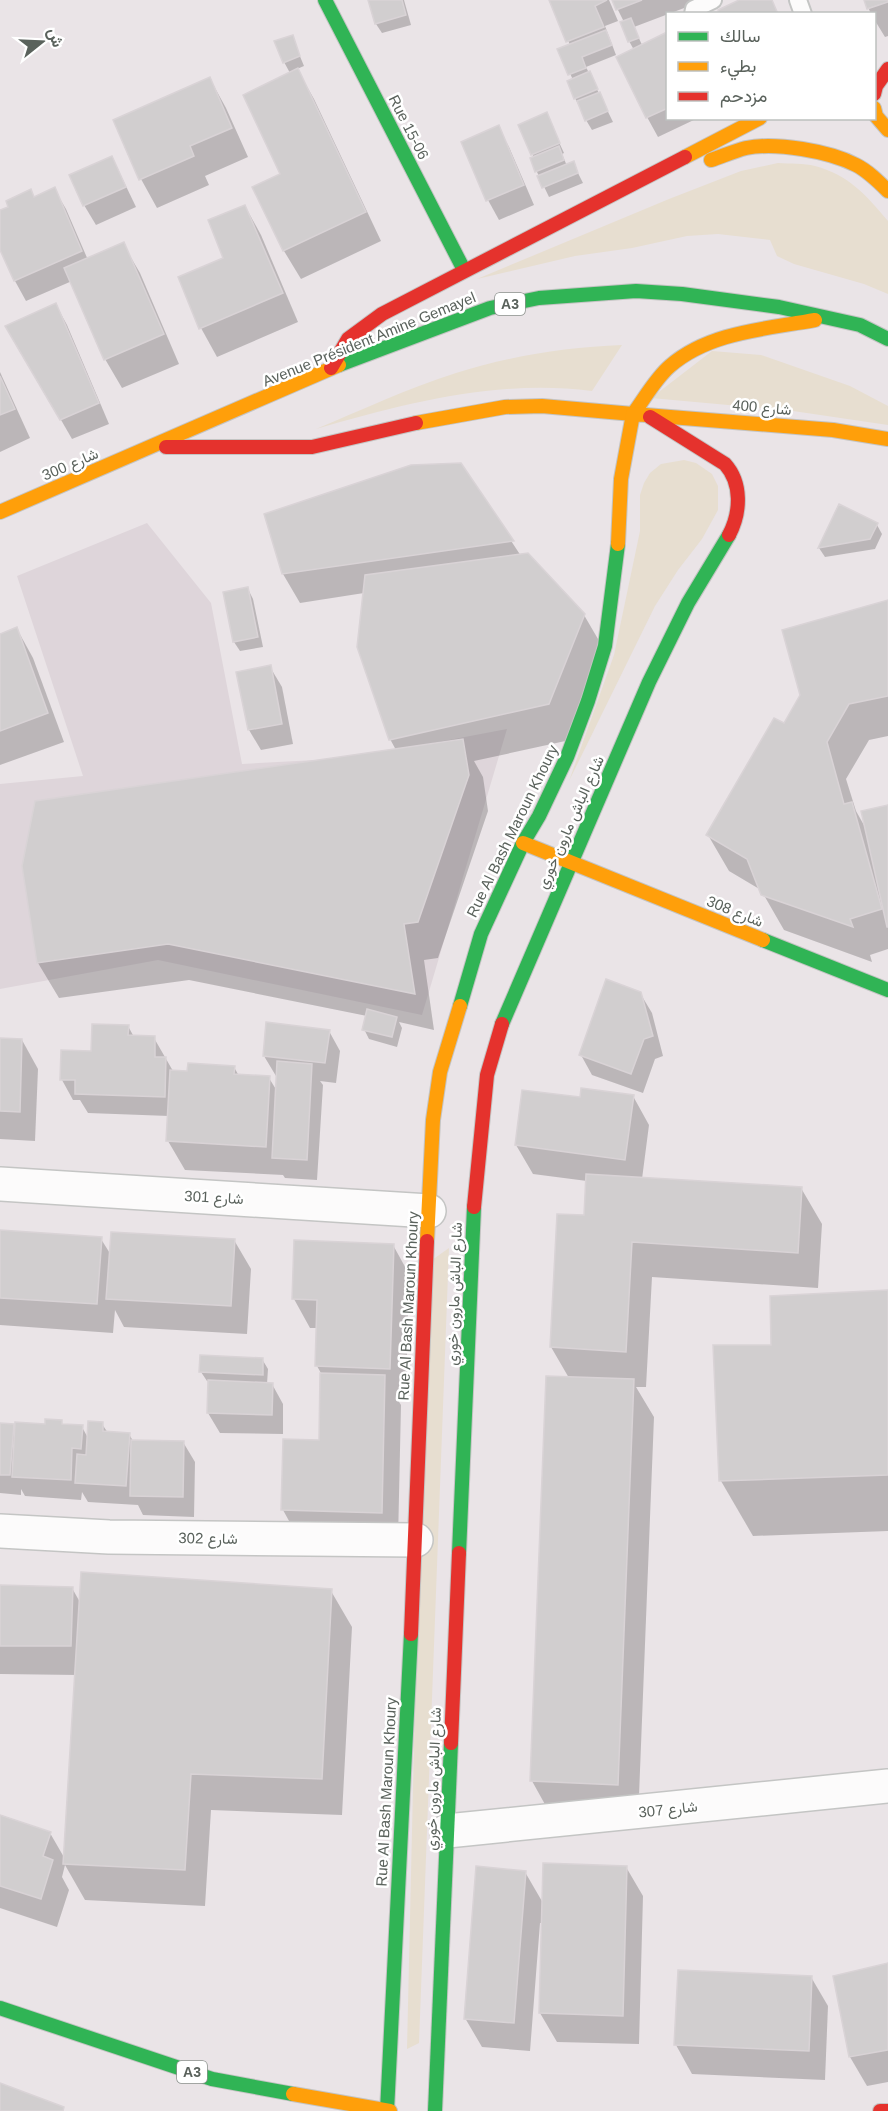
<svg xmlns="http://www.w3.org/2000/svg" width="888" height="2111" font-family="Helvetica,Vazirmatn,sans-serif">
  <style>
    .education { fill: #ded5da }
    .grass { fill: #e7ded0 }
    .shadow { fill: #0003 }
    .building { fill: #d1cecf; stroke: #d9d3d6; stroke-width: 1.5 }
    .lines { fill: none; stroke-linecap: round; stroke-linejoin: round }
    .lane-casing { stroke: #c4c5c4; stroke-width: 20 }
    .street-casing { stroke: #c4c5c4; stroke-width: 36 }
    .fast-casing { stroke: #c4c4c3; stroke-width: 16 }
    .slow-casing { stroke: #c4c4c3; stroke-width: 16 }
    .jam-casing { stroke: #c4c4c3; stroke-width: 16 }
    .lane { stroke: #fcfbfb; stroke-width: 16 }
    .street { stroke: #fcfbfb; stroke-width: 33 }
    .fast { stroke: #30b455; stroke-width: 14 }
    .slow { stroke: #ff9f0a; stroke-width: 14 }
    .jam { stroke: #e5322d; stroke-width: 14 }
    .labels { text-anchor: middle; dominant-baseline: central; stroke-width: 5; stroke-linejoin: round; paint-order: stroke }
    .shield { fill: #fff; stroke: #8c918d; stroke-width: 1.5 }
    .shield-label { font-size: 14px; font-weight: bold; fill: #5a625c }
    .street-label { font-size: 15px; fill: #5a625c; stroke: #fff }
  </style>
  <rect width="100%" height="100%" fill="#eae4e7"/>
  <polygon class="education" points="147,523 211,603 242,764 354,758 507,729 422,1015 158,960 0,989 0,784 83,776 17,576"/>
  <g class="grass">
    <path d="M778,163c12,1 26,0 37,3 34,9 51,29 73,55v73l-24,-10 -70,-20 -17,-8 -7,-16 -52,-6 -31,2 -55,12 -57,8 -98,23 192,-80 72,-28z"/>
    <path d="M622,345l-30,46c-95,-12 -185,12 -276,38 46,-19 92,-41 140,-56 54,-17 110,-26 166,-28z"/>
    <polygon points="712,351 761,355 850,386 888,406 888,425 793,411 651,398"/>
    <polygon points="684,460 696,463 712,474 718,486 718,510 702,539 678,570 655,606 569,781 614,655 640,531 640,495 644,483 650,473 661,464"/>
    <polygon points="449,1248 419,2043 407,2049 425,1265"/>
  </g>
  <g class="shadow">
    <polygon points="370,0 404,0 411,25 382,33 376,24"/>
    <polygon points="551,0 609,0 618,21 605,26 616,55 586,67 613,122 592,130 586,120 575,98 573,80 559,49 570,45"/>
    <polygon points="613,0 699,0 700,2 634,27 642,45 668,39 668,118 698,118 658,137 647,117 634,50 629,41 624,22"/>
    <polygon points="865,0 888,0 888,36 885,37 874,19 874,14 871,14"/>
    <polygon points="292,37 304,66 297,69 314,99 381,241 301,279 284,251 254,188 282,174 290,73 284,62"/>
    <polygon points="210,79 226,108 248,157 205,176 209,185 157,208 141,179"/>
    <polygon points="546,114 564,153 562,154 567,166 573,163 583,183 549,197 537,172 532,158 534,158 520,126"/>
    <polygon points="498,127 509,147 534,205 499,220 488,200 463,143"/>
    <polygon points="112,157 136,207 96,225 84,205"/>
    <polygon points="54,189 66,209 88,260 123,244 140,273 179,364 122,388 105,359 72,281 26,301 15,281 0,247 0,212"/>
    <polygon points="245,206 261,235 298,322 217,357 201,328"/>
    <polygon points="56,305 67,325 109,424 72,439 7,326"/>
    <polygon points="0,372 30,438 0,452"/>
    <polygon points="461,465 521,556 584,615 605,651 570,740 474,761 483,777 488,811 438,958 424,960 434,1030 399,1022 402,1028 397,1047 369,1039 364,1029 367,1016 189,980 59,998 38,963 396,750 390,739 364,593 300,603 283,574 266,515"/>
    <polygon points="877,525 882,534 875,549 825,557 819,548"/>
    <polygon points="248,589 253,599 263,647 240,651 234,642"/>
    <polygon points="888,602 888,736 869,740 846,779 856,811 865,827 888,806 888,949 870,955 872,962 784,930 761,890 729,871 708,835 784,725"/>
    <polygon points="17,629 33,658 64,742 0,765 0,635"/>
    <polygon points="270,667 282,687 293,744 261,750 249,730"/>
    <polygon points="640,993 652,1013 663,1056 655,1059 643,1093 592,1075 581,1055"/>
    <polygon points="128,1026 134,1037 154,1038 173,1071 189,1072 234,1067 239,1076 269,1078 277,1091 278,1076 276,1076 264,1056 329,1031 340,1051 336,1083 320,1081 323,1085 317,1180 285,1178 283,1175 185,1170 168,1141 169,1116 88,1113 80,1100 73,1100 62,1080 93,1052"/>
    <polygon points="0,1039 22,1040 38,1069 35,1141 0,1139"/>
    <polygon points="633,1096 649,1125 642,1179 801,1188 822,1224 818,1288 652,1277 646,1387 636,1387 654,1417 638,1821 552,1817 532,1781 569,1378 551,1347 585,1217 587,1181 533,1174 516,1145 581,1099"/>
    <polygon points="0,1231 101,1239 111,1255 234,1240 251,1269 247,1334 124,1327 115,1310 113,1333 0,1325"/>
    <polygon points="393,1245 409,1274 406,1397 396,1397 401,1405 398,1541 299,1539 283,1510 321,1442 322,1375 317,1366 318,1328 310,1328 294,1299"/>
    <polygon points="888,1292 888,1531 753,1536 721,1481 773,1346"/>
    <polygon points="262,1359 268,1369 267,1384 272,1384 283,1404 283,1434 220,1433 208,1413 209,1382 207,1381 201,1372"/>
    <polygon points="61,1422 63,1426 82,1427 88,1438 102,1424 108,1433 129,1434 133,1441 183,1442 195,1462 194,1517 143,1515 138,1505 88,1502 82,1492 81,1500 25,1496 21,1489 21,1495 0,1493 0,1425 13,1426 16,1431"/>
    <polygon points="0,1586 72,1588 81,1604 331,1591 352,1627 342,1815 211,1810 205,1906 85,1900 65,1865 62,1877 69,1890 57,1927 0,1908 0,1817 50,1833 65,1859 77,1675 0,1674"/>
    <polygon points="626,1867 643,1896 639,2044 557,2042 540,2013 543,1923 540,1923 530,2051 482,2047 465,2018 525,1872 543,1903"/>
    <polygon points="888,1964 888,2082 867,2086 850,2057 835,1977"/>
    <polygon points="811,1977 828,2006 825,2080 692,2074 676,2045"/>
  </g>
  <g class="building">
    <polygon points="368,0 402,0 406,15 375,24"/>
    <polygon points="549,0 607,0 595,6 604,27 566,42"/>
    <polygon points="612,0 642,0 616,10"/>
    <polygon points="739,0 772,0 778,14 719,14 718,10"/>
    <polygon points="864,0 888,0 888,2 867,9"/>
    <polygon points="631,18 639,38 628,42 620,22"/>
    <polygon points="606,30 612,45 582,57 586,68 568,75 557,49"/>
    <polygon points="665,33 668,37 668,108 646,118 616,57"/>
    <polygon points="293,35 300,56 283,63 274,41"/>
    <polygon points="298,68 366,212 283,251 252,187 280,174 243,95"/>
    <polygon points="590,71 598,89 574,99 567,81"/>
    <polygon points="210,77 232,128 190,146 194,156 139,180 113,120"/>
    <polygon points="600,92 608,111 585,121 577,101"/>
    <polygon points="547,112 560,143 531,155 518,125"/>
    <polygon points="499,125 524,185 486,201 461,142"/>
    <polygon points="559,146 564,160 535,172 530,158"/>
    <polygon points="112,156 126,187 83,206 69,175"/>
    <polygon points="574,161 578,173 542,188 537,176"/>
    <polygon points="55,187 82,251 14,281 0,250 0,210 8,207 6,201 31,189 34,197"/>
    <polygon points="245,205 283,293 199,329 178,277 223,258 208,220"/>
    <polygon points="124,242 164,334 104,360 64,268"/>
    <polygon points="56,303 99,403 60,420 5,326"/>
    <polygon points="0,376 15,409 0,415"/>
    <polygon points="461,463 514,541 282,574 264,514 411,465"/>
    <polygon points="839,504 878,523 870,539 818,548"/>
    <polygon points="528,553 585,614 549,704 389,740 357,647 365,575"/>
    <polygon points="248,587 258,637 233,642 223,592"/>
    <polygon points="888,600 888,696 849,704 827,742 844,804 852,802 882,909 850,919 853,927 761,895 747,859 706,835 774,718 784,723 800,695 782,630"/>
    <polygon points="17,627 48,713 0,731 0,634"/>
    <polygon points="271,665 282,724 248,730 236,672"/>
    <polygon points="463,739 469,775 418,922 404,924 415,994 168,944 37,963 22,866 35,801"/>
    <polygon points="888,805 888,927 887,927 861,811"/>
    <polygon points="606,979 641,992 653,1036 644,1039 631,1074 579,1055"/>
    <polygon points="367,1009 397,1017 392,1037 362,1030"/>
    <polygon points="266,1022 330,1030 325,1063 263,1056"/>
    <polygon points="92,1024 129,1025 128,1035 155,1036 155,1057 166,1057 165,1097 75,1094 75,1080 60,1080 61,1050 91,1051"/>
    <polygon points="0,1038 22,1039 20,1112 0,1111"/>
    <polygon points="277,1061 312,1064 307,1160 272,1158"/>
    <polygon points="188,1063 235,1066 234,1074 270,1076 266,1147 166,1141 170,1070 187,1071"/>
    <polygon points="581,1088 634,1095 625,1160 515,1145 522,1090 580,1097"/>
    <polygon points="586,1174 802,1187 798,1253 632,1242 626,1352 550,1347 557,1214 584,1215"/>
    <polygon points="0,1230 102,1237 97,1304 0,1298"/>
    <polygon points="111,1232 235,1239 231,1306 106,1299"/>
    <polygon points="294,1240 394,1244 390,1369 315,1366 317,1300 292,1299"/>
    <polygon points="888,1290 888,1475 719,1481 713,1345 771,1345 770,1296"/>
    <polygon points="200,1355 263,1358 263,1375 199,1372"/>
    <polygon points="320,1373 385,1375 382,1513 281,1510 283,1439 319,1440"/>
    <polygon points="546,1376 634,1379 618,1785 530,1781"/>
    <polygon points="208,1380 273,1383 272,1415 207,1413"/>
    <polygon points="45,1419 62,1420 62,1424 83,1425 81,1449 72,1448 71,1480 12,1477 15,1422 45,1424"/>
    <polygon points="88,1421 103,1422 103,1431 130,1433 126,1486 75,1483 77,1454 86,1455"/>
    <polygon points="0,1423 14,1424 10,1475 0,1475"/>
    <polygon points="131,1440 184,1441 183,1497 130,1496"/>
    <polygon points="81,1572 332,1589 322,1779 191,1774 185,1870 63,1864"/>
    <polygon points="0,1585 73,1587 71,1646 0,1646"/>
    <polygon points="0,1815 51,1832 43,1856 53,1860 41,1899 0,1886"/>
    <polygon points="543,1863 627,1866 623,2016 539,2013"/>
    <polygon points="476,1866 526,1871 514,2023 464,2019"/>
    <polygon points="888,1963 888,2050 849,2057 833,1976"/>
    <polygon points="678,1970 812,1976 809,2051 674,2045"/>
    <polygon points="0,2083 64,2107 63,2111 0,2111"/>
  </g>
  <g class="lines">
    <defs>
      <g id="lane">
        <polyline points="798,0 803,14"/>
        <polyline points="693,14 694,9 713,0"/>
      </g>
      <g id="street">
        <polyline points="0,1184 429,1211"/>
        <polyline points="0,1531 109,1537 416,1540"/>
        <polyline points="447,1831 888,1786"/>
      </g>
      <g id="fast">
        <polyline points="325,0 464,270"/>
        <polyline points="339,365 490,308 539,298 636,291 682,294 779,307 860,325 888,339"/>
        <polyline points="763,940 888,990"/>
        <polyline points="460,1006 481,934 523,843 539,816 567,757 588,701 605,646 618,544"/>
        <polyline points="502,1024 649,682 688,603 729,535"/>
        <polyline points="459,1553 474,1207"/>
        <polyline points="0,2008 212,2079 293,2094"/>
        <polyline points="387,2111 411,1634"/>
        <polyline points="435,2111 451,1743"/>
      </g>
      <g id="slow">
        <polyline points="874,108 876,116 888,130"/>
        <polyline points="685,157 760,118"/>
        <path d="M711,160c12,-4 23,-9 35,-12 30,-6 83,3 110,17 12,6 22,16 32,26"/>
        <path d="M416,423l89,-16 37,-1 91,8c12,-16 22,-35 37,-48 39,-34 96,-37 145,-46"/>
        <polyline points="0,512 339,365"/>
        <polyline points="618,544 621,479 633,414 833,430 888,439"/>
        <polyline points="523,843 763,940"/>
        <polyline points="427,1241 433,1120 440,1072 460,1006"/>
        <polyline points="293,2094 390,2111"/>
      </g>
      <g id="jam">
        <polyline points="874,94 876,86 888,69"/>
        <polyline points="331,368 348,339 382,314 685,157"/>
        <path d="M650,417l75,47c17,19 16,48 4,71"/>
        <polyline points="166,447 312,447 416,423"/>
        <polyline points="474,1207 487,1075 502,1024"/>
        <polyline points="411,1634 427,1241"/>
        <polyline points="451,1743 459,1553"/>
        <polyline points="880,2111 888,2111"/>
      </g>
    </defs>
    <use href="#lane" class="lane-casing"/>
    <use href="#street" class="street-casing"/>
    <use href="#fast" class="fast-casing"/>
    <use href="#slow" class="slow-casing"/>
    <use href="#jam" class="jam-casing"/>
    <use href="#lane" class="lane"/>
    <use href="#street" class="street"/>
    <use href="#fast" class="fast"/>
    <use href="#slow" class="slow"/>
    <use href="#jam" class="jam"/>
  </g>
  <g class="labels">
    <g class="shield">
      <rect x="495" y="293" width="30" height="22" rx="4.5"/>
      <rect x="177" y="2061" width="30" height="22" rx="4.5"/>
    </g>
    <g class="shield-label">
      <text x="510" y="304">A3</text>
      <text x="192" y="2072">A3</text>
    </g>
    <g class="street-label">
      <text transform="translate(409 127) rotate(63)">Rue 15-06</text>
      <text transform="translate(369 339) rotate(-22)">Avenue Président Amine Gemayel</text>
      <text transform="translate(762 407) rotate(5)">شارع 400</text>
      <text transform="translate(70 464) rotate(-23)">شارع 300</text>
      <text transform="translate(570 822) rotate(-66)">شارع الباش مارون خوري</text>
      <text transform="translate(512 831) rotate(-64)">Rue Al Bash Maroun Khoury</text>
      <text transform="translate(735 911) rotate(22)">شارع 308</text>
      <text transform="translate(214 1197) rotate(3)">شارع 301</text>
      <text transform="translate(454 1294) rotate(-88)">شارع الباش مارون خوري</text>
      <text transform="translate(408 1306) rotate(-87)">Rue Al Bash Maroun Khoury</text>
      <text transform="translate(208 1538) rotate(1)">شارع 302</text>
      <text transform="translate(433 1779) rotate(-88)">شارع الباش مارون خوري</text>
      <text transform="translate(386 1792) rotate(-87)">Rue Al Bash Maroun Khoury</text>
      <text transform="translate(668 1809) rotate(-6)">شارع 307</text>
    </g>
  </g>
  <rect x="666" y="12" width="210" height="108" fill="#ffffff" stroke="#bdc0be" stroke-width="1.5"/>
  <rect x="678" y="32" width="30" height="9" fill="#30b455" stroke="#bdc0be" stroke-width="1.5"/>
  <text x="720" y="42" font-size="18" fill="#5a625c">سالك</text>
  <rect x="678" y="62" width="30" height="9" fill="#ff9f0a" stroke="#bdc0be" stroke-width="1.5"/>
  <text x="720" y="72" font-size="18" fill="#5a625c">بطيء</text>
  <rect x="678" y="92" width="30" height="9" fill="#e5322d" stroke="#bdc0be" stroke-width="1.5"/>
  <text x="720" y="102" font-size="18" fill="#5a625c">مزدحم</text>
  <g transform="translate(42 42) rotate(72)" stroke="#ffffff" stroke-width="4.5" paint-order="stroke">
  <path d="M0-4.5L10 22L0 15L-10 22Z" fill="#5a625c"/>
  <text y="-9" font-size="16" font-weight="bold" text-anchor="middle" fill="#5a625c">ش</text>
  </g>
</svg>
